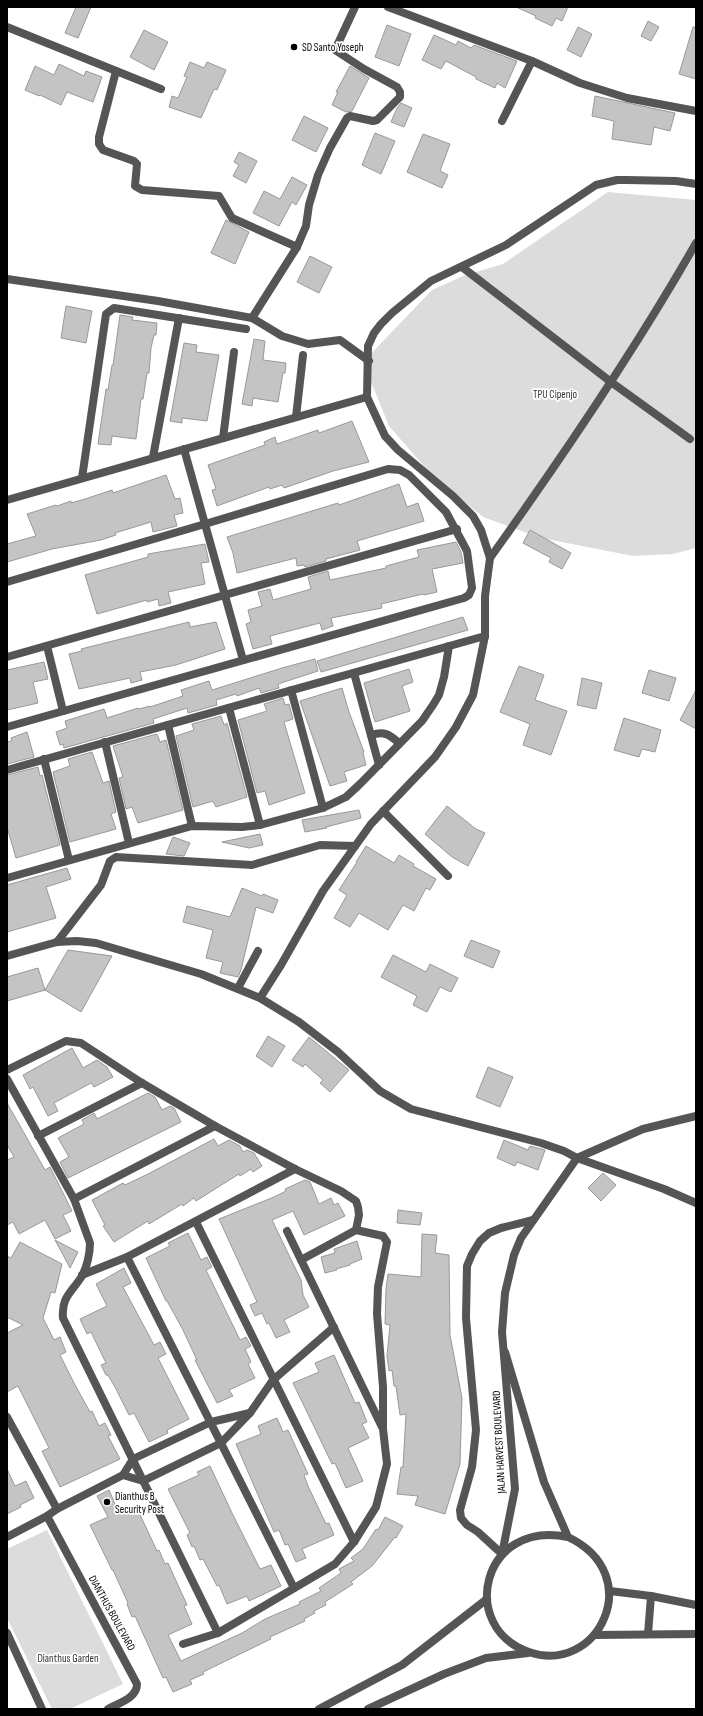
<svg xmlns="http://www.w3.org/2000/svg" width="703" height="1716" font-family="'Sofia Sans Condensed',sans-serif">
  <style>
    .green { fill: #dcdcdc }
    .building { fill: #c4c4c4; stroke: #999 }
    .lines { fill: none; stroke-linecap: round; stroke-linejoin: round }
    .lane { stroke: #555; stroke-width: 8 }
    .street { stroke: #555; stroke-width: 8 }
    .poi-dot { fill: #000; stroke: #fff; stroke-width: 1.5 }
    .labels { text-anchor: middle; dominant-baseline: central; stroke-width: 3.5; stroke-linejoin: round; paint-order: stroke }
    .poi-label { font-size: 11px; fill: #000; stroke: #fff; text-anchor: start }
    .park-label { font-size: 11px; fill: #333; stroke: #fff }
    .street-label { font-size: 11px; fill: #000; stroke: #fff }
  </style>
  <rect width="100%" height="100%" fill="#fff"/>
  <g class="green">
    <polygon points="608,192 696,200 696,548 673,554 633,556 541,538 483,517 430,473 389,426 363,362 432,290 463,276 503,264"/>
    <polygon points="47,1530 123,1684 70,1709 52,1709 7,1618 7,1549"/>
  </g>
  <g class="building">
    <polygon points="76,7 91,7 78,38 65,33"/>
    <polygon points="516,7 568,7 562,21 556,18 552,26 535,18 536,16"/>
    <polygon points="648,21 659,27 651,41 641,36"/>
    <polygon points="387,25 411,34 399,66 375,57"/>
    <polygon points="578,27 592,34 581,57 567,50"/>
    <polygon points="693,27 696,27 696,79 679,74"/>
    <polygon points="144,30 168,42 154,70 130,57"/>
    <polygon points="434,35 456,45 458,41 471,48 474,45 517,61 505,88 497,83 495,88 476,79 476,77 446,61 441,69 422,60"/>
    <polygon points="190,62 204,68 207,62 226,70 217,90 214,89 201,118 169,107 172,96 178,98 187,77 184,76"/>
    <polygon points="59,64 84,76 86,71 102,77 93,102 67,92 61,105 40,95 39,96 25,90 35,66 54,75"/>
    <polygon points="350,66 369,78 352,111 346,112 332,105 338,92 336,92"/>
    <polygon points="595,96 675,113 670,131 654,127 651,145 612,139 614,121 592,116"/>
    <polygon points="401,103 412,108 404,127 391,122 397,108"/>
    <polygon points="304,116 328,128 316,152 292,140"/>
    <polygon points="375,133 395,141 381,174 362,165"/>
    <polygon points="423,134 450,144 440,171 448,175 442,188 407,172"/>
    <polygon points="239,152 257,161 246,183 233,176 239,165 234,162"/>
    <polygon points="292,177 307,185 296,205 292,202 279,226 253,213 264,191 280,199"/>
    <polygon points="226,220 249,232 235,264 211,253"/>
    <polygon points="310,256 332,267 319,293 297,282"/>
    <polygon points="66,306 92,311 86,343 61,338"/>
    <polygon points="120,315 133,317 132,320 157,323 156,335 154,335 151,348 149,373 147,373 143,399 141,399 136,439 112,436 111,445 98,444 106,389 108,390 112,365 113,365"/>
    <polygon points="254,339 265,341 263,360 286,363 285,373 283,373 278,402 253,398 252,406 242,404"/>
    <polygon points="184,343 197,345 196,352 219,355 207,421 182,418 182,423 170,421"/>
    <polygon points="352,421 369,462 333,471 284,488 282,485 270,489 269,487 217,506 212,490 216,489 208,465 265,445 264,442 275,437 277,444 318,430 319,433"/>
    <polygon points="166,475 175,499 180,498 183,513 174,515 177,526 153,532 151,522 115,533 116,535 101,540 52,549 7,562 7,544 36,536 27,514 56,505 57,506 71,501 71,503 85,499 112,490 113,493"/>
    <polygon points="399,484 407,507 418,503 424,521 357,541 360,550 326,559 326,561 305,567 304,565 297,566 296,558 237,573 233,553 227,537 338,503 339,505"/>
    <polygon points="530,530 571,553 562,569 549,562 551,558 523,543"/>
    <polygon points="456,542 461,552 463,563 432,569 437,592 424,595 423,594 381,604 382,608 331,618 333,626 322,630 320,623 270,636 272,644 253,649 246,624 251,622 248,610 262,606 258,592 270,589 273,600 311,589 308,577 328,571 330,580 386,568 386,566 419,557 417,550"/>
    <polygon points="205,544 209,562 201,563 205,584 168,592 171,603 159,606 158,599 147,602 147,600 97,614 85,575 148,557 148,554"/>
    <polygon points="463,617 468,630 321,672 317,661"/>
    <polygon points="189,622 190,627 216,622 225,649 176,665 140,672 142,680 131,683 130,678 79,689 69,654 82,651 81,649"/>
    <polygon points="315,659 318,671 278,684 279,688 261,693 259,688 237,696 236,694 216,700 217,705 188,713 187,708 153,719 154,723 89,741 64,748 63,744 60,745 56,732 67,728 65,721 104,709 107,718 138,708 139,709 150,706 150,707 183,696 181,690 209,681 212,690 282,668"/>
    <polygon points="44,662 48,679 33,682 38,703 7,710 7,670"/>
    <polygon points="519,666 544,675 535,700 567,711 551,755 523,745 530,724 500,712"/>
    <polygon points="409,669 413,682 402,686 410,711 375,722 364,683"/>
    <polygon points="649,670 676,678 669,701 642,693"/>
    <polygon points="582,678 602,683 596,709 577,705"/>
    <polygon points="342,688 349,712 364,752 363,753 366,765 344,772 347,781 330,786 300,701"/>
    <polygon points="696,690 696,729 680,720"/>
    <polygon points="283,698 285,705 289,704 293,719 284,722 305,793 269,805 265,791 257,793 238,720 267,711 264,704"/>
    <polygon points="221,716 224,725 227,723 247,797 216,807 213,801 193,807 176,736 194,730 192,724"/>
    <polygon points="624,718 661,730 655,752 642,749 639,757 614,750"/>
    <polygon points="27,732 34,757 7,764 7,742 12,741 11,738"/>
    <polygon points="157,734 160,742 166,740 183,810 138,823 132,807 126,809 119,778 123,777 113,746"/>
    <polygon points="92,752 103,783 109,781 116,812 111,814 116,829 70,842 53,772 70,766 68,759"/>
    <polygon points="38,767 40,776 42,775 60,845 16,858 7,827 7,775"/>
    <polygon points="447,806 476,829 485,833 468,866 452,857 425,834"/>
    <polygon points="359,810 361,818 326,827 327,828 305,832 302,820"/>
    <polygon points="260,834 263,845 249,848 222,842"/>
    <polygon points="173,837 190,843 184,856 166,854"/>
    <polygon points="366,846 394,863 399,855 414,864 413,866 436,879 430,890 426,888 414,911 403,905 388,930 359,913 350,927 334,918 347,895 339,890 357,862 356,862"/>
    <polygon points="67,868 71,879 46,887 56,918 7,932 7,885"/>
    <polygon points="242,888 262,896 263,894 278,900 273,913 256,907 241,970 238,977 220,973 223,962 206,958 213,930 183,922 187,906 230,917"/>
    <polygon points="471,940 500,951 493,968 464,956"/>
    <polygon points="68,950 112,956 81,1012 45,990"/>
    <polygon points="393,955 426,972 430,964 458,978 451,992 440,987 427,1012 413,1005 417,996 381,977"/>
    <polygon points="38,968 45,990 7,1001 7,977"/>
    <polygon points="268,1036 285,1046 272,1067 256,1056"/>
    <polygon points="309,1037 349,1070 330,1092 320,1083 323,1080 305,1064 303,1067 292,1060"/>
    <polygon points="72,1048 83,1068 97,1060 107,1067 113,1077 94,1087 91,1083 54,1103 58,1111 48,1116 33,1087 30,1089 23,1075"/>
    <polygon points="488,1067 513,1077 500,1107 476,1097"/>
    <polygon points="148,1093 155,1097 162,1110 170,1106 174,1108 181,1122 68,1178 60,1162 69,1157 58,1138 84,1124 82,1120 94,1113 97,1119"/>
    <polygon points="7,1103 45,1170 50,1167 72,1211 63,1215 71,1231 55,1239 45,1220 19,1234 13,1222 7,1225 7,1160 14,1157 7,1145"/>
    <polygon points="214,1139 218,1146 229,1140 240,1146 243,1152 247,1150 254,1153 262,1166 253,1172 251,1169 240,1176 239,1174 196,1201 194,1198 183,1206 182,1204 149,1224 148,1221 114,1242 103,1226 105,1225 92,1200 123,1183 125,1185 148,1174"/>
    <polygon points="504,1140 528,1150 530,1146 545,1150 538,1170 517,1162 515,1166 497,1158"/>
    <polygon points="603,1173 616,1185 601,1201 588,1188"/>
    <polygon points="305,1180 310,1182 319,1204 331,1198 334,1205 338,1203 345,1216 304,1235 293,1211 272,1220 301,1280 303,1295 309,1307 284,1320 290,1332 276,1338 269,1323 267,1324 262,1313 255,1316 250,1305 257,1302 219,1219 274,1197 286,1191 285,1189"/>
    <polygon points="398,1210 422,1213 420,1225 397,1223"/>
    <polygon points="188,1233 201,1260 207,1257 212,1267 206,1270 240,1340 246,1337 251,1346 245,1349 251,1362 248,1364 255,1378 229,1390 233,1396 217,1403 195,1360 197,1360 182,1328 167,1301 166,1301 146,1258 170,1246 168,1243"/>
    <polygon points="422,1234 437,1235 435,1253 449,1255 450,1335 462,1398 460,1464 445,1514 415,1505 418,1496 397,1494 401,1467 403,1467 406,1414 400,1415 396,1386 394,1386 392,1370 389,1371 387,1356 390,1325 385,1324 386,1289 388,1274 421,1277"/>
    <polygon points="55,1240 78,1252 70,1268"/>
    <polygon points="357,1241 362,1259 350,1264 350,1265 336,1269 337,1270 325,1273 321,1257 335,1253 334,1249"/>
    <polygon points="20,1242 62,1264 55,1293 51,1292 43,1318 54,1340 60,1337 66,1352 60,1355 74,1383 90,1412 92,1411 99,1426 105,1423 111,1435 108,1436 120,1459 60,1487 42,1451 49,1448 18,1386 7,1392 7,1333 23,1325 7,1317 7,1256 11,1258"/>
    <polygon points="124,1268 131,1283 123,1287 154,1345 160,1342 166,1354 158,1358 189,1419 167,1430 168,1433 149,1442 134,1413 129,1415 116,1389 108,1375 106,1375 101,1365 106,1363 91,1332 87,1334 80,1319 107,1306 96,1284"/>
    <polygon points="334,1355 355,1403 359,1402 367,1422 362,1424 369,1438 348,1448 363,1481 346,1488 335,1463 332,1464 293,1383 319,1372 315,1363"/>
    <polygon points="277,1418 283,1432 288,1430 308,1474 304,1475 308,1486 326,1524 329,1523 334,1535 302,1549 306,1558 296,1562 288,1544 285,1545 279,1530 274,1532 236,1444 261,1434 258,1426"/>
    <polygon points="210,1466 232,1513 260,1569 271,1565 281,1586 249,1601 247,1596 227,1604 219,1585 217,1586 203,1559 200,1560 194,1546 192,1547 187,1535 190,1533 168,1489 199,1475 197,1472"/>
    <polygon points="7,1469 15,1486 26,1481 34,1498 20,1505 21,1507 7,1514"/>
    <polygon points="109,1490 119,1513 136,1506 157,1551 159,1550 165,1564 168,1563 187,1605 184,1606 192,1624 168,1635 181,1661 242,1633 265,1619 300,1604 299,1602 321,1591 319,1588 341,1573 339,1569 354,1561 351,1558 363,1549 376,1529 378,1530 385,1517 403,1526 396,1538 395,1537 372,1566 351,1582 353,1584 325,1602 326,1605 314,1611 315,1613 304,1619 305,1621 270,1637 271,1639 203,1672 204,1674 190,1680 192,1684 173,1692 166,1677 163,1678 135,1616 132,1617 127,1604 128,1603 113,1570 112,1570 90,1525 108,1517 97,1496"/>
  </g>
  <g class="lines">
    <g class="lane">
      <polyline points="462,267 611,382 690,439"/>
      <path d="M490,558c73,-102 144,-206 206,-315"/>
      <polyline points="57,942 101,885 110,861 116,857 252,865 320,845 355,846"/>
      <polyline points="238,988 258,951"/>
      <polyline points="502,1554 478,1532 467,1525 461,1518 460,1510 472,1467 476,1430 466,1318 467,1266 472,1254 480,1241 489,1233 501,1228 533,1220"/>
    </g>
    <g class="street">
      <polyline points="388,7 532,61 580,83 627,98 696,111"/>
      <polyline points="7,27 161,89"/>
      <polyline points="116,71 99,137 99,144 103,150 134,161 137,164 135,186 142,190 219,196 232,218 297,247"/>
      <polyline points="502,121 532,61"/>
      <polyline points="7,279 158,301 252,318 282,336 308,344 340,340 369,361"/>
      <polyline points="252,318 297,247 306,226 309,205 318,175 330,148 347,118 350,116 373,121 377,120 400,97 400,92 397,87 364,69 335,50 355,7"/>
      <polyline points="296,417 303,355"/>
      <polyline points="223,438 234,352"/>
      <polyline points="184,449 243,660"/>
      <polyline points="153,457 179,318"/>
      <polyline points="82,478 106,314 114,308 246,329"/>
      <polyline points="7,500 367,397"/>
      <polyline points="7,582 205,524 388,469 400,470 409,475 446,512 467,551 472,588 469,595 464,598 7,727"/>
      <polyline points="47,646 63,711"/>
      <polyline points="7,657 457,529"/>
      <polyline points="354,673 379,765"/>
      <polyline points="291,690 323,808"/>
      <polyline points="229,708 260,825"/>
      <polyline points="168,725 192,826"/>
      <path d="M371,735c13,-4 18,-1 28,8"/>
      <polyline points="105,742 129,843"/>
      <polyline points="44,759 69,860"/>
      <polyline points="7,770 485,636"/>
      <polyline points="383,811 448,876"/>
      <polyline points="7,878 192,826 242,827 260,825 323,808 346,797 360,784 422,721 433,705 439,695 444,677 449,646"/>
      <polyline points="7,956 57,942 77,941 96,943 201,974 260,998 299,1022 338,1052 380,1091 411,1109 541,1143 564,1151 577,1158 664,1189 696,1203"/>
      <polyline points="260,998 281,965 323,891 371,824 435,757 456,727 473,695 485,636 485,596 490,558 481,530 473,516 453,496 398,450 385,436 367,397 368,346 374,333 381,324 392,313 431,281 506,245 596,185 617,180 627,180 676,181 696,184"/>
      <polyline points="7,1070 66,1041 81,1043 142,1083 215,1126 295,1169 341,1191 356,1201 358,1207 359,1215 356,1230 383,1236 387,1242 378,1287 377,1314 383,1387 383,1429 387,1464 376,1507 354,1542 335,1564 218,1633 183,1644"/>
      <path d="M7,1079l67,120 16,44c0,10 -3,24 -8,33 -10,16 -21,21 -19,42l155,315"/>
      <polyline points="38,1136 142,1083"/>
      <polyline points="74,1199 215,1126"/>
      <polyline points="196,1222 354,1542"/>
      <polyline points="287,1231 382,1427"/>
      <polyline points="127,1257 294,1588"/>
      <polyline points="301,1260 356,1230"/>
      <polyline points="82,1275 127,1257 295,1169"/>
      <path d="M505,1352l39,130 24,55c80,38 30,139 -39,115 -71,-24 -48,-133 39,-115"/>
      <polyline points="250,1413 273,1380 334,1327"/>
      <path d="M7,1417l50,92 -10,7 90,168c0,14 -18,19 -29,25"/>
      <polyline points="57,1509 123,1475 133,1459 211,1422 250,1413 221,1443 143,1481 123,1475"/>
      <polyline points="7,1537 47,1516"/>
      <polyline points="502,1554 515,1489 502,1332 505,1293 514,1255 521,1238 577,1158 643,1129 696,1116"/>
      <polyline points="610,1591 651,1596 696,1605"/>
      <polyline points="7,1633 42,1709"/>
      <polyline points="648,1634 651,1596"/>
      <polyline points="595,1635 696,1634"/>
      <polyline points="319,1709 402,1665 487,1599"/>
      <polyline points="368,1709 444,1674 486,1658 528,1653"/>
    </g>
  </g>
  <g class="poi-dot">
    <circle cx="294" cy="47" r="4"/>
    <circle cx="107" cy="1502" r="4"/>
  </g>
  <g class="labels">
    <g class="poi-label">
      <text x="302" y="47">SD Santo Yoseph</text>
      <text x="115" y="1496">Dianthus B<tspan x="115" dy="13">Security Post</tspan></text>
    </g>
    <g class="park-label">
      <text x="555" y="394">TPU Cipenjo</text>
      <text x="68" y="1658">Dianthus Garden</text>
    </g>
    <g class="street-label">
      <text transform="translate(499 1442) rotate(-93)">JALAN HARVEST BOULEVARD</text>
      <text transform="translate(112 1613) rotate(61)">DIANTHUS BOULEVARD</text>
    </g>
  </g>
  <rect width="703" height="1716" fill="none" stroke="#000000" stroke-width="16"/>
</svg>
